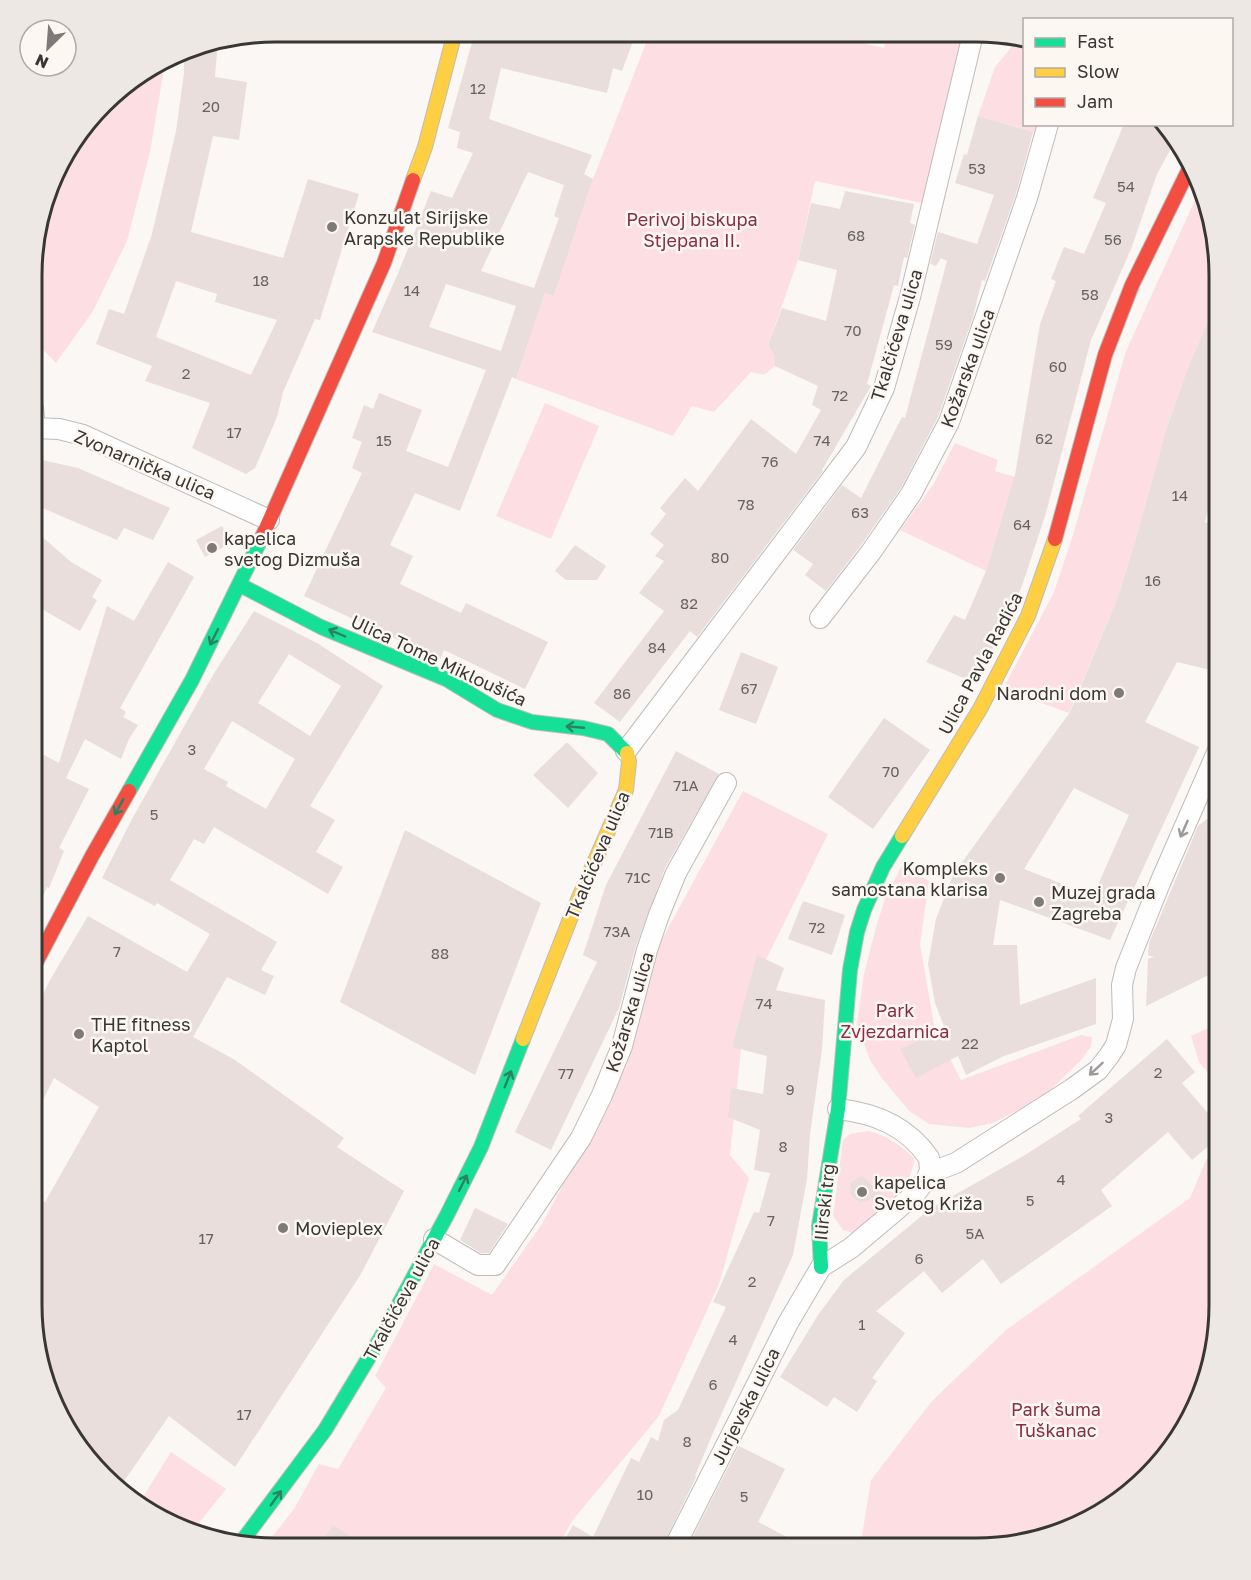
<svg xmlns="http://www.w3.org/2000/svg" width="1251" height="1580" font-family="'Golos Text',sans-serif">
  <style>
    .green { fill: #fddfe3 }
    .building { fill: #e9dedb; fill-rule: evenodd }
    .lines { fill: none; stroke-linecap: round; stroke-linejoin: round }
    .street-casing { stroke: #bebcba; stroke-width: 22 }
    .fast-casing { stroke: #bebcba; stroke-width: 16 }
    .slow-casing { stroke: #bebcba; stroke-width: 16 }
    .jam-casing { stroke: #bebcba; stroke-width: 16 }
    .street { stroke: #fefefe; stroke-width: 20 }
    .fast { stroke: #16e098; stroke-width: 14 }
    .slow { stroke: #ffcf43; stroke-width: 14 }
    .jam { stroke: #f24e42; stroke-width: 14 }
    .oneway { stroke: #298362 }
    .oneway2 { stroke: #9c9a9a }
    .poi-dot { fill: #7d7a78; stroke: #fdf7f2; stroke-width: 2 }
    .labels { text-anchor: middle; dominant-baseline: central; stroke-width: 5; stroke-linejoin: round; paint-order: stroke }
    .number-label { font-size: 15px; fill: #676260 }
    .poi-label { font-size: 18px; fill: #393735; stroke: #fdf7f2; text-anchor: start }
    .park-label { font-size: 18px; fill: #892c48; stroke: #fdf7f2 }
    .street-label { font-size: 18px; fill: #393735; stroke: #fdf7f2 }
    .rim { fill: none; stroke: #393735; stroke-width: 3 }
  </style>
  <rect width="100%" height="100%" fill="#faf7f5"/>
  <g class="green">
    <polygon points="650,33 847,33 846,39 884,48 888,33 973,34 932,205 815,181 798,260 768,345 775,356 775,366 764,375 751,372 714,412 692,406 673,436 516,379 545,293 554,296 593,179"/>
    <polygon points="1019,38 1024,40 1024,124 1042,125 1039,134 978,116 995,67"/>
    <polygon points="162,64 163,75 150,152 127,241 93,311 56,363 33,339 34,243 64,154 115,92"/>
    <polygon points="1201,187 1211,213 1219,275 1219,297 1188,367 1166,430 1133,549 1116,602 1069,713 1003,689 1054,592 1073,535 1126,351"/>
    <polygon points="545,403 599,426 551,539 496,516"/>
    <polygon points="955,443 998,460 995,471 1015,477 986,571 900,530 933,485"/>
    <polygon points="743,791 828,834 746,1000 730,1155 749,1178 719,1284 659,1416 572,1521 557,1548 263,1548 294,1509 319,1464 338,1469 386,1388 375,1376 434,1264 492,1295 542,1224 627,1065 655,952"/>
    <polygon points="901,867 929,881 920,944 935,1030 961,1080 1081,1035 1092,1037 1091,1046 1083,1058 1042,1098 993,1123 969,1128 929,1124 909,1111 881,1077 870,1060 857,1024 864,974 876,927 885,899"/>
    <polygon points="1219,1023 1219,1085 1199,1062 1191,1036"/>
    <path d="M868,1131c19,4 32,14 46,27 0,30 -39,60 -62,75l-9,-3 -10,-14 10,-76 7,-6z"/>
    <polygon points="1219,1150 1219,1321 1206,1383 1179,1440 1097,1516 991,1548 860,1548 871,1480 932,1401 1006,1330 1190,1198 1206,1160"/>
    <polygon points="171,1452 226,1489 191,1533 138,1505"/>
  </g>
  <g class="building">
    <path d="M475,32h104l29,10 3,-10 25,1 -14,38 -9,-3 -6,25 -106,-25 -12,51 103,36 -8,19 9,5 -39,117 -9,-3 -29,86 -4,-2 -52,134 -45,-18 -25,52 23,11 -13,28 61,29 5,-10 82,39 -23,47 -81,-39 -4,9 -25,-11 -111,-52 58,-123 -10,-5 10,-26 -10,-4 12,-33 9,4 6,-16 43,17 -16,41 42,16 38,-97 -114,-38 27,-61 32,-80 21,7 21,-45 -16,-5 3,-16 -12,-4zM528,172l36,13 -10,31 5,2 -25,70 -53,-17zM446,284l70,22 -15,45 -72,-24z"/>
    <path d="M218,41l-3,36 32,5 -8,58 -26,-4 -22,96 92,26 25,-79 51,15 -39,126 -5,-1 -32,73 -6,25 -22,51 -9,6 -54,-26 18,-45 -65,-22 7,-15 -56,-22 13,-35 15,5 28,-80 24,-103 8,-58v-21l13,-7zM176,281l41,13 -2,8 62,18 -26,55 -95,-38z"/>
    <polygon points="978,116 1033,132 1016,194 985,281 982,280 973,317 938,417 901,488 861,545 826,591 805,575 813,564 793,550 842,485 861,498 902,417 905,418 947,261 941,258 936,266 930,264 938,232 977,244 994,195 955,183 964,154 967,155"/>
    <polygon points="1124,124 1160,124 1175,141 1157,174 1131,249 1091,340 1046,513 1024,580 1013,609 987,659 971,681 926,662 954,615 965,620 986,571 1015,475 1040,324 1056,281 1051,279 1064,247 1084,254 1106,203 1093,198"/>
    <polygon points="845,191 914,204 910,223 915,225 907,258 904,257 898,286 894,285 867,384 871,386 822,470 823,471 697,637 690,631 620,722 594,703 664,611 639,593 664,561 655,556 664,545 650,534 666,514 660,508 685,478 698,491 751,419 796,454 821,410 812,405 818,386 775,366 775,356 768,345 782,308 826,321 837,270 798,260 811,203 840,209"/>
    <path d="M1219,297v171l-14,54 14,5v145l-42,-10 -32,60 54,25 -89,193 -110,-40 -7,45h24l3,60 76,-27v46l-92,32 -38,19 -8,-19 -42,22 -16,-29 45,-20 -10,-26 -7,-39 8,-45 17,-44 117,-163 46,-110 17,-53 33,-119 22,-63zM1074,788l55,27 -36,81 -69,-27z"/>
    <polygon points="33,458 78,468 170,508 153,540 124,528 117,540 33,504"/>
    <polygon points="222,526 231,543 205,557 196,540"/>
    <polygon points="33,529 71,562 102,580 92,597 97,600 80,631 33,604"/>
    <polygon points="575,545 606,566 597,580 566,580 555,571"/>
    <polygon points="168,562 194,577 120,708 126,712 123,717 138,725 129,739 121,759 85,739 66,778 89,789 59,848 64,851 49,888 47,887 32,920 33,749 59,763 107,606 134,621"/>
    <path d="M254,611l63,32 66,43 -73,120 25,14 -19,32 27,15 -15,27 -114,-67 -10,17 -10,-5 -24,41 107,62 -16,28 13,6 -9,19 -38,-18 -34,60 42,23 109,78 -7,9 67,44 -43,83 -126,193 -66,-51 -49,71 -56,-61 -24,-59 -8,-62v-110l13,7 54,-95 -45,-29 -22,44v-105l18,-37 38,-64 99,56 23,-38 -53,-31 -2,3 -53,-28 30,-59 81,-144zM289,654l52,32 -31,50 -52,-33zM232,721l63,38 -29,50 -40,-23 2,-4 -24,-13z"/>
    <polygon points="741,652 778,667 756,724 719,710"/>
    <polygon points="884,718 930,750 873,829 828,797"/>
    <polygon points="566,743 568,743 598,773 568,808 533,775"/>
    <polygon points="676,751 719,774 665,868 636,946 619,1008 551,1150 515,1132 597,962 583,955 606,885"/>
    <polygon points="1219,810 1219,970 1146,1006 1148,959 1154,957 1148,955 1149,943 1198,826"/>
    <polygon points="405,830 541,903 475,1075 340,1002"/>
    <polygon points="803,901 845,915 832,955 788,939"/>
    <polygon points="757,955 784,968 776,990 825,1000 822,1049 810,1134 807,1179 793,1255 713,1433 695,1476 696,1477 662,1548 560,1548 573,1525 593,1537 631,1458 639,1462 651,1437 658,1441 664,1420 678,1410 726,1307 713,1302 754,1212 759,1213 770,1173 754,1170 760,1130 728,1117 731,1088 763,1094 767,1056 732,1047"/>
    <polygon points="1167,1039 1195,1072 1182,1083 1219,1126 1219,1137 1192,1160 1168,1132 1101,1190 1112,1206 1001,1284 983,1259 942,1293 924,1271 876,1311 905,1333 872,1378 877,1381 857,1412 834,1397 827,1407 780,1377 818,1315 844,1280 930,1209 1025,1155 1081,1119 1078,1116"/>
    <polygon points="862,1176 882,1194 861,1203 851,1196 850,1183"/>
    <polygon points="475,1208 508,1224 489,1253 481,1253 460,1240"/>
    <polygon points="739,1446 785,1469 758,1522 808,1548 687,1548"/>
    <polygon points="333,1525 369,1548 318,1548"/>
  </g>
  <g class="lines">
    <defs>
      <g id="street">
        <polyline points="33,408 35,428"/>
        <polyline points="33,428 59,429 83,435 269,520"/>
        <polyline points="820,618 871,552 911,494 949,422 1027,198 1048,124"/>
        <polyline points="626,751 856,447 884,388 910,297 973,34"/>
        <polyline points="930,1170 937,1170 956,1163 1072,1089 1098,1070 1109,1056 1116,1045 1123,1019 1122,985 1126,968 1160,883 1219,748"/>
        <polyline points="434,1239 478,1265 495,1265 581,1138 602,1095 622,1046 647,950 659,915 676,873 726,783"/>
        <path d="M674,1548l114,-225 33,-56 30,-19 64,-54 12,-16 3,-8 -1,-12c-22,-32 -54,-45 -91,-49"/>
      </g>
      <g id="fast">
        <polyline points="240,585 321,627 446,679 497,710 532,722 583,728 608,734 627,753"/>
        <polyline points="129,791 192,680 263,535"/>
        <polyline points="821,1267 819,1226 838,1109 850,970 857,932 864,910 883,867 902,836"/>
        <polyline points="240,1544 325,1430 380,1339 447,1215 481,1147 523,1039"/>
      </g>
      <g id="slow">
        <polyline points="413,180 425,147 455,32"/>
        <polyline points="902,836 980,709 1028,616 1055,539"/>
        <polyline points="523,1039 574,909 626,790 629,762 627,753"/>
      </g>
      <g id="jam">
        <polyline points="263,535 384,263 413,180"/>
        <polyline points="1055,539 1105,355 1132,285 1191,165"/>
        <polyline points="32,970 92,856 129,791"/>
      </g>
    </defs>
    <use href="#street" class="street-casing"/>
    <use href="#fast" class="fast-casing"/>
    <use href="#slow" class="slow-casing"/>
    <use href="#jam" class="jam-casing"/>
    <use href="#street" class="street"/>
    <use href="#fast" class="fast"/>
    <use href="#slow" class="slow"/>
    <use href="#jam" class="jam"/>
  </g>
  <defs><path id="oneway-shaft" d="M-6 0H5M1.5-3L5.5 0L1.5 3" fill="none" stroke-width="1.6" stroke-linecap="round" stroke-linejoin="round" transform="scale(1.5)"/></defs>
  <g class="oneway">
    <use href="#oneway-shaft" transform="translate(337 633) rotate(-157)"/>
    <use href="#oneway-shaft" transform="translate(214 637) rotate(117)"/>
    <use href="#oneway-shaft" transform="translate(575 727) rotate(-175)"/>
    <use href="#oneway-shaft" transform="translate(119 807) rotate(119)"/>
    <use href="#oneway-shaft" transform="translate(508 1079) rotate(-68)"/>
    <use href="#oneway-shaft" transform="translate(463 1183) rotate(-63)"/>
    <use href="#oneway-shaft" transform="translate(276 1498) rotate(-54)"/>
  </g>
  <g class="oneway2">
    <use href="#oneway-shaft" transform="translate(1184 829) rotate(114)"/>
    <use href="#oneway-shaft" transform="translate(1096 1069) rotate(137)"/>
  </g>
  <g class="poi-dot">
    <circle cx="332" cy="227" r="6"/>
    <circle cx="212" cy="548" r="6"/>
    <circle cx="1119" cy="693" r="6"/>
    <circle cx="1000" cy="878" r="6"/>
    <circle cx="1039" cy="902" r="6"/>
    <circle cx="79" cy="1034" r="6"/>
    <circle cx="862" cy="1192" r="6"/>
    <circle cx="283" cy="1228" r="6"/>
  </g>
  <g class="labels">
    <g class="number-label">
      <text x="478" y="88">12</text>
      <text x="211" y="106">20</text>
      <text x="977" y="168">53</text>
      <text x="1126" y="186">54</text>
      <text x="856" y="235">68</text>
      <text x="1113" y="239">56</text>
      <text x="261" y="280">18</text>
      <text x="412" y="290">14</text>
      <text x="1090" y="294">58</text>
      <text x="853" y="330">70</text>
      <text x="944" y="344">59</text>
      <text x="1058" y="366">60</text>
      <text x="186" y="373">2</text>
      <text x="840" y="395">72</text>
      <text x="234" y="432">17</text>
      <text x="1044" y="438">62</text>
      <text x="384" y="440">15</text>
      <text x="822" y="440">74</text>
      <text x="770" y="461">76</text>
      <text x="1180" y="495">14</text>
      <text x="746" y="504">78</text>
      <text x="860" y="512">63</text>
      <text x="1022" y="524">64</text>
      <text x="720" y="557">80</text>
      <text x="1153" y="580">16</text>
      <text x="689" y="603">82</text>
      <text x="657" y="647">84</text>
      <text x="749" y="688">67</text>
      <text x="622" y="693">86</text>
      <text x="192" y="749">3</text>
      <text x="891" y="771">70</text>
      <text x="686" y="785">71A</text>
      <text x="154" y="814">5</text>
      <text x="661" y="832">71B</text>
      <text x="638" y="877">71C</text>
      <text x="817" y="927">72</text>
      <text x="617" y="931">73A</text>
      <text x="117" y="951">7</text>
      <text x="440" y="953">88</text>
      <text x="764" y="1003">74</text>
      <text x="970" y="1043">22</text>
      <text x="1158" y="1072">2</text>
      <text x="566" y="1073">77</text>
      <text x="790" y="1089">9</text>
      <text x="1109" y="1117">3</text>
      <text x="783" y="1146">8</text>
      <text x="1061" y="1179">4</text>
      <text x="1030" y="1200">5</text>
      <text x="771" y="1220">7</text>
      <text x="975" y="1233">5A</text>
      <text x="206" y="1238">17</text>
      <text x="919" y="1258">6</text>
      <text x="752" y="1281">2</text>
      <text x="862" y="1324">1</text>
      <text x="733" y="1339">4</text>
      <text x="713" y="1384">6</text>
      <text x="244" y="1414">17</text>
      <text x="687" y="1441">8</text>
      <text x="645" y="1494">10</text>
      <text x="744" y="1496">5</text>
    </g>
    <g class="poi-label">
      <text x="344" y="217">Konzulat Sirijske<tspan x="344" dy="21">Arapske Republike</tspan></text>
      <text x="224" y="538">kapelica<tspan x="224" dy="21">svetog Dizmuša</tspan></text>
      <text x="1107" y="693" text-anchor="end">Narodni dom</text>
      <text x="988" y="868" text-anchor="end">Kompleks<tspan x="988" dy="21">samostana klarisa</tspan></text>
      <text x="1051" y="892">Muzej grada<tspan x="1051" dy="21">Zagreba</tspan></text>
      <text x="91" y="1024">THE fitness<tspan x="91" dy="21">Kaptol</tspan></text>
      <text x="874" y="1182">kapelica<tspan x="874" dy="21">Svetog Križa</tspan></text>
      <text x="295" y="1228">Movieplex</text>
    </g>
    <g class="park-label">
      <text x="692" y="219">Perivoj biskupa<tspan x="692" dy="21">Stjepana II.</tspan></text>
      <text x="895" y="1010">Park<tspan x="895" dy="21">Zvjezdarnica</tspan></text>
      <text x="1056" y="1409">Park šuma<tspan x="1056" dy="21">Tuškanac</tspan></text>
    </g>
    <g class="street-label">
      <text transform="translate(896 335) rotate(-73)">Tkalčićeva ulica</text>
      <text transform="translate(967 368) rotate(-70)">Kožarska ulica</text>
      <text transform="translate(145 464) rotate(23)">Zvonarnička ulica</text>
      <text transform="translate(439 660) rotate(25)">Ulica Tome Mikloušića</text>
      <text transform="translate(980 663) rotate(-62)">Ulica Pavla Radića</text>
      <text transform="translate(597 855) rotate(-67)">Tkalčićeva ulica</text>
      <text transform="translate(629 1012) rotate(-73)">Kožarska ulica</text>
      <text transform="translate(824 1202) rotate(-84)">Ilirski trg</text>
      <text transform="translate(401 1299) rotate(-61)">Tkalčićeva ulica</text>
      <text transform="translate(745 1406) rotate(-63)">Jurjevska ulica</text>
    </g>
  </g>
  <path d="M0 0H1251V1580H0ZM275 42H976A233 233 0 0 1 1209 275V1305A233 233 0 0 1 976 1538H275A233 233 0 0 1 42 1305V275A233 233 0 0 1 275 42Z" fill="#ede8e3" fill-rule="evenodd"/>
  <path class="rim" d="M275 42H976A233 233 0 0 1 1209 275V1305A233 233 0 0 1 976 1538H275A233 233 0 0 1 42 1305V275A233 233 0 0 1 275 42Z"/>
  <rect x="1023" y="18" width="210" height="108" fill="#fdf7f2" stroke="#afaaa6" stroke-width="1.5"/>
  <rect x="1035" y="38" width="30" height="9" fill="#16e098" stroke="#afaaa6" stroke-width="1.5"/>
  <text x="1077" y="48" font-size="18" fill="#393735">Fast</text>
  <rect x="1035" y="68" width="30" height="9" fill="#ffcf43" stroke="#afaaa6" stroke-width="1.5"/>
  <text x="1077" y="78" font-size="18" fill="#393735">Slow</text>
  <rect x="1035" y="98" width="30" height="9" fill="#f24e42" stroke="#afaaa6" stroke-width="1.5"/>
  <text x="1077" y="108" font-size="18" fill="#393735">Jam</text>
  <g transform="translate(48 48) rotate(205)"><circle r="28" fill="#fdf7f2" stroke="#afaaa6" stroke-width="1.5"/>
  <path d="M0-4.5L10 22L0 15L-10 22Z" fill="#7d7a78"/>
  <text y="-9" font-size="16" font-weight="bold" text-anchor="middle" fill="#393735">N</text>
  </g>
</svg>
